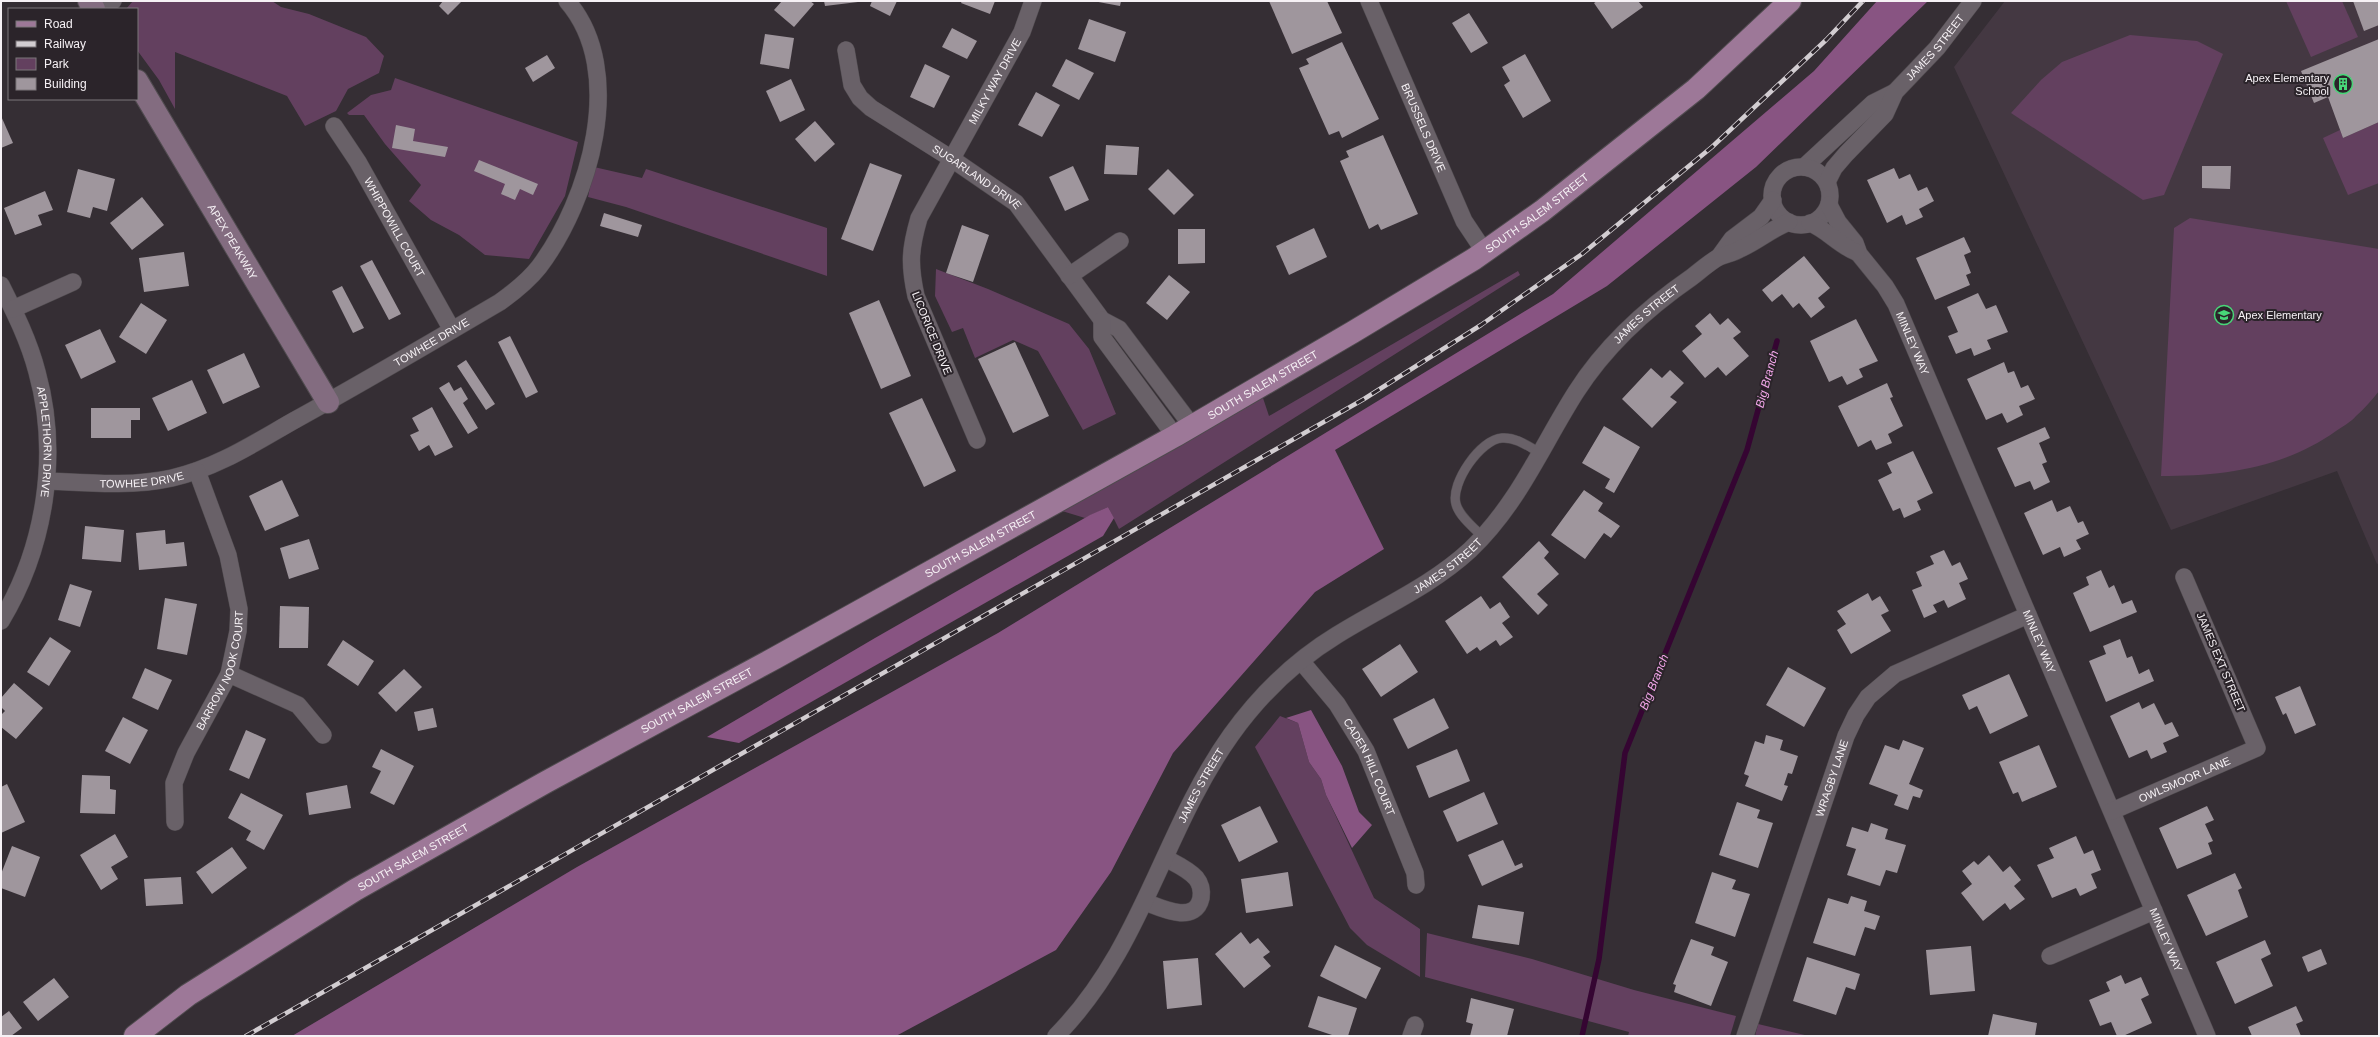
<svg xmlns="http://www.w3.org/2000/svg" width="2380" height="1037" font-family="Arial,sans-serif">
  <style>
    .built { fill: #443842 }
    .green { fill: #63405f }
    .forest { fill: #885482 }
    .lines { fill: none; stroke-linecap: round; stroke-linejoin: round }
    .stream { stroke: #350532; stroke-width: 5.5 }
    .building { fill: #9f969d }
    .lane-casing { stroke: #504b4f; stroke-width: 10 }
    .street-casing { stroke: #504b4f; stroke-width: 18 }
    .secondary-casing { stroke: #504b4f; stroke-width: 24 }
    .primary-casing { stroke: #504b4f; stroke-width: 24 }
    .lane { stroke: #696168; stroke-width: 9 }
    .street { stroke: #696168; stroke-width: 17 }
    .secondary { stroke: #836c80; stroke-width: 22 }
    .primary { stroke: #9d7898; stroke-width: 22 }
    .rail-casing { stroke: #d2cdd1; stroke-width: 4.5 }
    .rail { stroke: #2b242a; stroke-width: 3; stroke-dasharray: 9; stroke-linecap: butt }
    .labels { text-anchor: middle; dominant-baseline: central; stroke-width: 4; stroke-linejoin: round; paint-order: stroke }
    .street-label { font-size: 11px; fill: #f6f1f5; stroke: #2b242a }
    .poi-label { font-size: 11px; fill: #f6f1f5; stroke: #2b242a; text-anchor: end }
    .water-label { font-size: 12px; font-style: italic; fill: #f2a6e9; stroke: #2b242a }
  </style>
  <rect width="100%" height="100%" fill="#352e34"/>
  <polygon class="built" points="2005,1 2379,1 2379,563 2377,564 2337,471 2171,530 1954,67"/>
  <g class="green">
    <polygon points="133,1 272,1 281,7 309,14 366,37 384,56 379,73 348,89 336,111 305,126 287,96 175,52 175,109 159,80 137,50 137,9 126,9"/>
    <polygon points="2286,1 2342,1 2358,37 2311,57"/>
    <polygon points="2130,35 2197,41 2223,54 2164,195 2143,200 2011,113 2041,80 2062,62"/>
    <polygon points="395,78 578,142 565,196 529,259 485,255 459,235 431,220 409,201 421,185 385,144 364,115 349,115 347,113 371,95 391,90"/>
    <polygon points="2379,122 2379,183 2348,195 2323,138 2340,130 2343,138"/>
    <polygon points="594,167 642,178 646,169 827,228 827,276 626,207 588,197"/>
    <path d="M2190,218l189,31v142c-7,9 -15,18 -23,25 -5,6 -13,10 -20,15 -52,37 -112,45 -175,45l13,-248z"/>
    <polygon points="936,269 988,289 1069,324 1089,349 1116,414 1083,430 1038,351 1013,340 975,358 963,328 952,332 935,296"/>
    <polygon points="1518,271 1520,275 1119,529 1108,507 1085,518 1062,511 1263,398 1269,416"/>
    <polygon points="1280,716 1298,723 1309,762 1321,779 1326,795 1374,898 1420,929 1420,977 1367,945 1350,928 1255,747"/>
    <polygon points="1427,933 1532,959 1634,990 1728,1014 1736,1016 1730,1036 1628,1036 1629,1032 1425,977"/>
    <polygon points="1758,1024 1809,1036 1755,1036"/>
  </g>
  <g class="forest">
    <polygon points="1877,1 1928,1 1756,167 1607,286 1335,450 1384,549 1315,592 1173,753 1111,872 1056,950 896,1036 292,1036 577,867 998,633 1553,294 1814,71"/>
    <polygon points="1108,507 1114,518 1103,536 739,743 707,737 875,638 1090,515"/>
    <polygon points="1311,710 1342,766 1359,812 1372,825 1352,848 1326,795 1321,779 1309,762 1298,723 1286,718"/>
  </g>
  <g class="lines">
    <polyline class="stream" points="1582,1036 1599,959 1625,753 1747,450 1777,341"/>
  </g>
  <g class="building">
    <polygon points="443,1 462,1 448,15 439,6"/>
    <polygon points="782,1 810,1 814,4 794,27 774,10"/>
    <polygon points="824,1 858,1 858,2 825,6"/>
    <polygon points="872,1 897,1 890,16 870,6"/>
    <polygon points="962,1 995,1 990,14 961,3"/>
    <polygon points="1093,1 1121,1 1120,6"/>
    <polygon points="1269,1 1327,1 1342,33 1292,54"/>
    <polygon points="1597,1 1638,1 1643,7 1612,29 1594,3"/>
    <polygon points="2353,1 2379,1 2379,25 2364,31"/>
    <polygon points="1469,13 1488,43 1471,53 1452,23"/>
    <polygon points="1089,19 1126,32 1115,62 1078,49"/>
    <polygon points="952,28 977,41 967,59 942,47"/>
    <polygon points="765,34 794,38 789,69 760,64"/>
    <polygon points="2379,39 2379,122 2343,138 2328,97 2314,103 2301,71"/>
    <polygon points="1342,42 1379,119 1342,138 1339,131 1329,135 1299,68 1309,64 1306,59"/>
    <polygon points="1525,54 1551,101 1523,118 1504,85 1510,81 1502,67"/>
    <polygon points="547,55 555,68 533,82 525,68"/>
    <polygon points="1066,59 1094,73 1079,100 1052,86"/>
    <polygon points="925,64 950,76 934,108 910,97"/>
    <polygon points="791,79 805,110 780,122 766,91"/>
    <polygon points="1036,92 1060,105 1042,137 1018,125"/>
    <polygon points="1,116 13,143 1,148"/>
    <polygon points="815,121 835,144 815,162 795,139"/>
    <polygon points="396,125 415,129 413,141 448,147 445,157 392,148"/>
    <polygon points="1383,135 1418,214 1381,230 1378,224 1369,229 1340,161 1349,157 1346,151"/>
    <polygon points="1106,145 1139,147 1137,175 1104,174"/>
    <polygon points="479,160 538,184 533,195 520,189 515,200 501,194 505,184 474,171"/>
    <polygon points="870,163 902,175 873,251 841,239"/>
    <polygon points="1073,166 1089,200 1065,211 1049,177"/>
    <polygon points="2202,166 2231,166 2230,189 2202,188"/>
    <polygon points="1894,168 1899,179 1910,174 1918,191 1927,187 1934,201 1919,209 1923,217 1906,225 1902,215 1887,223 1867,180"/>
    <polygon points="78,169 115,179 107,211 93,207 90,218 67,212"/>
    <polygon points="1168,169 1194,195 1174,215 1148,189"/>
    <polygon points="45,191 53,210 38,215 42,225 15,235 4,208"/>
    <polygon points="142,197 164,225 132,250 110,223"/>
    <polygon points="604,213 642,225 638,237 600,226"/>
    <polygon points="962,225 989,235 973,282 946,273"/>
    <polygon points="1314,228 1327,257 1289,275 1276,246"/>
    <polygon points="1178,229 1205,229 1205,263 1178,264"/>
    <polygon points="1964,237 1971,252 1964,255 1971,273 1966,275 1970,285 1935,300 1916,258"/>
    <polygon points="184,252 189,286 144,292 139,258"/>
    <polygon points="1804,256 1830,288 1818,298 1825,307 1811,318 1799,303 1793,308 1782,294 1772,302 1762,290"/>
    <polygon points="372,260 401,314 389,320 360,266"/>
    <polygon points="1169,275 1190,292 1167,320 1146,303"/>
    <polygon points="342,286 364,328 353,333 332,291"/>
    <polygon points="1978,293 1986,309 1996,305 2008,332 1987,340 1991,349 1974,356 1971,348 1956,354 1948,336 1958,332 1947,307"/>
    <polygon points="879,300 911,376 881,389 849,313"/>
    <polygon points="141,303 167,320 146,354 119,337"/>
    <polygon points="1710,313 1720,325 1728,318 1741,332 1733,338 1749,356 1726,376 1718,367 1705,378 1682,351 1702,334 1695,326"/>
    <polygon points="1856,319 1878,361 1859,369 1863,377 1847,385 1842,376 1829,382 1810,341"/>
    <polygon points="100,329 116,362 81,379 65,345"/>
    <polygon points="510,336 538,392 526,398 498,342"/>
    <polygon points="1015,342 1049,416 1013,433 978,359"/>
    <polygon points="244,353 260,387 223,404 207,370"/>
    <polygon points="466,360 495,404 486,410 457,366"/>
    <polygon points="2004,362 2008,373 2014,371 2021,388 2028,385 2035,399 2019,406 2023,415 2007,423 2002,413 1986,420 1967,379"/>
    <polygon points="1651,368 1662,378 1670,370 1684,383 1670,397 1677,402 1652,428 1622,399"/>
    <polygon points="192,380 207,413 168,431 152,398"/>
    <polygon points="449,382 454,391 461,387 468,399 463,403 478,428 468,434 439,388"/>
    <polygon points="1887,383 1893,397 1890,398 1903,426 1888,434 1892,443 1876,450 1871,440 1858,447 1838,406"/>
    <polygon points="922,398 956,471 924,487 889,413"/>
    <polygon points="432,407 453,447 435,456 429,445 419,451 410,435 419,431 412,418"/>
    <polygon points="91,408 140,408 140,420 131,420 131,438 91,438"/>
    <polygon points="1604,426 1640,447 1614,493 1605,488 1610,479 1582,463"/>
    <polygon points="2045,427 2050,438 2039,443 2047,462 2042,464 2050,482 2034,490 2030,481 2015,487 1997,448"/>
    <polygon points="1913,451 1933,493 1917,501 1921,510 1904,518 1900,508 1893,511 1878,480 1892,473 1887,463"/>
    <polygon points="282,480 299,516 265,531 249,496"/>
    <polygon points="1584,490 1603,503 1598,511 1620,526 1611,538 1604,533 1585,559 1551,535"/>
    <polygon points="2052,500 2057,512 2070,506 2078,523 2083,521 2089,534 2076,540 2081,549 2064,557 2060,547 2043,555 2024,513"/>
    <polygon points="85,526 124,530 121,562 82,559"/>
    <polygon points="165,530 166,544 184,542 187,566 139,570 136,533"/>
    <polygon points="309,539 319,569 289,579 280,548"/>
    <polygon points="1539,541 1549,552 1544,558 1559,574 1537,594 1548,605 1538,615 1502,577"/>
    <polygon points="1944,550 1952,566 1960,562 1968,579 1959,583 1966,599 1948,608 1944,600 1933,605 1937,612 1924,618 1912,590 1922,586 1916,572 1934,564 1930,556"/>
    <polygon points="2101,570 2109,588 2114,585 2122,604 2132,600 2137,612 2090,632 2073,593 2089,585 2086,577"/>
    <polygon points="70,584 92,591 80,627 58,620"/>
    <polygon points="1868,593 1872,601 1880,596 1889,611 1881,615 1891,631 1851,654 1837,630 1846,624 1837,611"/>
    <polygon points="1481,596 1490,609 1500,602 1510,617 1502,623 1513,637 1500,646 1496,640 1480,651 1477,647 1467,654 1445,621"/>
    <polygon points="165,598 197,604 187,655 157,649"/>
    <polygon points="280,606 309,607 308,648 279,648"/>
    <polygon points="50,637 71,651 49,686 27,672"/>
    <polygon points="2120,639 2127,658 2132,656 2139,674 2149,669 2154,681 2106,702 2089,661 2106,654 2103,646"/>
    <polygon points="343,640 374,661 358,686 327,665"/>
    <polygon points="1400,644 1418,672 1381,697 1362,669"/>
    <polygon points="1788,667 1826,688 1804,727 1766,705"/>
    <polygon points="145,668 172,680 158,710 132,698"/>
    <polygon points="404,669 422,687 396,712 378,693"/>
    <polygon points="2009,674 2028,716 1990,734 1977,706 1969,710 1962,695"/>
    <polygon points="14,683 43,708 16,739 1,727 1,715 5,711 1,707 1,698"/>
    <polygon points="2300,686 2316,725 2295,734 2286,713 2283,715 2275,697"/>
    <polygon points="1434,698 1449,728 1408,749 1393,719"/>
    <polygon points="2139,702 2142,709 2154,703 2165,725 2172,722 2179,736 2163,743 2167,752 2151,759 2147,750 2129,758 2110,716"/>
    <polygon points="433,708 437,727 418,731 414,712"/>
    <polygon points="123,717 148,730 130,764 105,751"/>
    <polygon points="246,730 266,739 249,779 229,770"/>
    <polygon points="1766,735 1783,740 1780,750 1798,756 1792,774 1788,773 1784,785 1788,786 1782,801 1745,786 1749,776 1744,774 1755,741 1764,744"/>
    <polygon points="1903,740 1924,748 1909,784 1923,790 1920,798 1913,796 1908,810 1894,805 1898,795 1869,784 1885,745 1899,750"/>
    <polygon points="2039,745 2057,787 2022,802 2018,792 2013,794 1999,762"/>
    <polygon points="381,749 414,766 394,805 370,793 381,771 372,767"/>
    <polygon points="1457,749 1470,781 1429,798 1416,766"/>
    <polygon points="82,775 110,776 110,789 116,790 115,814 80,813"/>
    <polygon points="7,784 25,822 1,833 1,787"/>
    <polygon points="347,785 351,808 309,815 306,793"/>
    <polygon points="1484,792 1498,824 1457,842 1443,811"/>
    <polygon points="241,793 283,815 264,850 246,840 251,831 228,818"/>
    <polygon points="1737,802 1760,810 1757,818 1773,823 1758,868 1719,855"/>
    <polygon points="1260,806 1278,842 1239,862 1221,825"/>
    <polygon points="2207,806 2214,820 2205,824 2213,841 2208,843 2212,854 2177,869 2159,828"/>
    <polygon points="1871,823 1888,829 1885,839 1906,845 1897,873 1886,870 1880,886 1847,875 1856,849 1846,846 1852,827 1868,832"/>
    <polygon points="115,834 128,857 111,867 118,879 101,890 80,855"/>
    <polygon points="2076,836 2084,854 2093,850 2101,870 2091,874 2097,888 2080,896 2076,888 2052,898 2037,865 2054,858 2049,848"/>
    <polygon points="1503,840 1515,866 1522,863 1523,867 1482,886 1468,855"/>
    <polygon points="12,846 40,857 25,897 1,888 1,874"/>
    <polygon points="232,847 247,868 212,894 196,872"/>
    <polygon points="1989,855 2003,872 2010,866 2021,880 2014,886 2025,899 2010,910 2005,903 1983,921 1961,893 1972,884 1962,871 1974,861 1978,865"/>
    <polygon points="1288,872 1293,906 1246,913 1241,879"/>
    <polygon points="1712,872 1736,880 1732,889 1750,894 1735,937 1695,923"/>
    <polygon points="2235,873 2242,888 2238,890 2248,917 2206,936 2187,895"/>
    <polygon points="181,877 183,904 146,906 144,879"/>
    <polygon points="1851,896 1867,901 1864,911 1880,916 1875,930 1865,927 1855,956 1813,943 1828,898 1848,904"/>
    <polygon points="1478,905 1524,912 1519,945 1472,938"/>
    <polygon points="1241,932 1250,944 1258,938 1270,952 1263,957 1271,966 1244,988 1215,954"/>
    <polygon points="1691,939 1714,947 1711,955 1728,962 1711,1006 1674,992 1676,985 1673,984"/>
    <polygon points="2265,940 2271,954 2261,959 2273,986 2235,1004 2216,962"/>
    <polygon points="1335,945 1381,968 1366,999 1320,976"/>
    <polygon points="1971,946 1975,991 1930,995 1926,950"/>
    <polygon points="2321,949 2327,964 2308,972 2302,957"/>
    <polygon points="1807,957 1860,974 1855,990 1846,987 1836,1015 1793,1001"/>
    <polygon points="1198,958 1202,1005 1167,1009 1163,961"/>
    <polygon points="2121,975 2125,984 2141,977 2149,995 2141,999 2152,1023 2123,1036 2117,1036 2111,1022 2100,1026 2089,1000 2110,991 2106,982"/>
    <polygon points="54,978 69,997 38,1021 23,1002"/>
    <polygon points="1318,996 1357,1008 1348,1036 1335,1036 1308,1027"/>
    <polygon points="1471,998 1514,1009 1507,1036 1470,1036 1473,1024 1466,1022"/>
    <polygon points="2296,1006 2303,1021 2296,1024 2301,1036 2252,1036 2248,1027"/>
    <polygon points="9,1011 22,1028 11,1036 1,1036 1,1017"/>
    <polygon points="1993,1014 2037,1023 2035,1036 1988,1036"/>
  </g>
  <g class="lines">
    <defs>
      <path id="lane" d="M1483,537c-9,-9 -24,-21 -27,-33 -6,-21 25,-65 46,-66 15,-1 27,9 40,16"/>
      <g id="street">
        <path id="s1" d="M1369,1l95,220 20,30"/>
        <polyline points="98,9 113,1"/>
        <path id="s2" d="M846,50l6,35 8,13 11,10 81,51 64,44 86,117 17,9 73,97"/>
        <path id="s3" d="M334,126l24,36 94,168"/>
        <polyline points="1804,167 1873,103 1895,92"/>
        <circle cx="1801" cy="196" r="29"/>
        <path id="s4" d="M1827,182l7,-14 12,-14 39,-40 10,-22 42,-44 36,-47"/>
        <path id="s5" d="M1829,205l9,17 17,21 4,11 26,32 11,18 311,732"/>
        <path d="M1810,223c17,7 29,22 46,29"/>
        <polyline points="1719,257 1732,239 1761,217 1773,200"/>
        <polyline points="1069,276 1120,241"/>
        <path id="s6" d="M1,285c14,28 28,56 36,87 23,83 8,176 -36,249"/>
        <polyline points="13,309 73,282"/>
        <polyline points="1102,320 1102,337 1175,436"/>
        <path id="s7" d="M977,440l-61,-144c-7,-32 -6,-47 3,-78l103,-186 11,-31"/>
        <path id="s8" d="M48,481c41,2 84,6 124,-3 45,-10 84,-36 123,-58 69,-38 137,-78 205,-118 14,-10 28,-21 39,-35 50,-66 89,-196 28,-266"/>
        <path id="s9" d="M1301,661l36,43 29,47 49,122 1,12"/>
        <polyline points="229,674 298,705 323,735"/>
        <path id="s10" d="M2112,811l145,-63 -73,-171"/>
        <path id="s11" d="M175,822l-1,-39 12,-30 43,-79 9,-43 1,-22 -11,-54 -31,-84"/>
        <path d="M1145,902c16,6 50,23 56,-4 1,-7 0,-14 -5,-20 -8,-9 -20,-14 -31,-20"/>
        <polyline points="2050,956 2154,911"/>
        <path id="s12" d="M1056,1036c87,-88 106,-204 175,-301 28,-39 65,-75 106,-100 45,-28 94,-49 133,-85 49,-47 71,-103 106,-158 30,-47 71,-84 116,-115 9,-7 18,-15 27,-20 7,-3 15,-4 21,-8 18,-8 31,-20 49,-27"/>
        <polyline points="1411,1036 1415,1025"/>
        <path id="s13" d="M1745,1036l101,-300 10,-21 12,-18 27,-23 133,-59"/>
      </g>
      <g id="secondary">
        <polyline points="89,1 94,9"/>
        <path id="s14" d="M137,81l191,321"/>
      </g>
      <g id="primary">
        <path id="s15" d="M135,1036l53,-41 167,-105 191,-108 229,-124 400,-222 178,-104 121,-73 68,-48 154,-122 94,-88"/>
      </g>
    </defs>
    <use href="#lane" class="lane-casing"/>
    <use href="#street" class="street-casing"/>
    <use href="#secondary" class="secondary-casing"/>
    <use href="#primary" class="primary-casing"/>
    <use href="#lane" class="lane"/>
    <use href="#street" class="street"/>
    <use href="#secondary" class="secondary"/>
    <use href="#primary" class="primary"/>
    <defs>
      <polyline id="rail" points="246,1036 1364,399 1481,325 1582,254 1712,147 1826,40 1863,1"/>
    </defs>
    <use href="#rail" class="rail-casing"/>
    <use href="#rail" class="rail"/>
  </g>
  <defs>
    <symbol id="building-ring" viewBox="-11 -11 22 22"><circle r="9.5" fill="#2b242a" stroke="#48d778" stroke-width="1.5"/><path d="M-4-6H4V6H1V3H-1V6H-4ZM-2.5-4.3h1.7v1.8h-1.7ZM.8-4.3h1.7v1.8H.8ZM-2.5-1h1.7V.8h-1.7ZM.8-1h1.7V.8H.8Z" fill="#48d778"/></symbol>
    <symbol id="school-ring" viewBox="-11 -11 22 22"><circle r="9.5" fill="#2b242a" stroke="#48d778" stroke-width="1.5"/><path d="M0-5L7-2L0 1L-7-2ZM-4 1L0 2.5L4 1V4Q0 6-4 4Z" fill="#48d778"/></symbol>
  </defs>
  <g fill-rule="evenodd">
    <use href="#building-ring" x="2332" y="73" width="22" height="22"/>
    <use href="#school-ring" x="2213" y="304" width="22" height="22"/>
  </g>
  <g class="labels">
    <g class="street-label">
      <text stroke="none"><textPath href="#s4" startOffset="174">JAMES STREET</textPath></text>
      <text stroke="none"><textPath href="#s7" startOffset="392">MILKY WAY DRIVE</textPath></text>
      <text stroke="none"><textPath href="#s1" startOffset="138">BRUSSELS DRIVE</textPath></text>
      <text stroke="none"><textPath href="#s2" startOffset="192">SUGARLAND DRIVE</textPath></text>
      <text stroke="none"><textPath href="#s15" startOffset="1627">SOUTH SALEM STREET</textPath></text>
      <text stroke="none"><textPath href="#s3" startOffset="118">WHIPPOWILL COURT</textPath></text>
      <text stroke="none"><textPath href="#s14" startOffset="187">APEX PEAKWAY</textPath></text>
      <text stroke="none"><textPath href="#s12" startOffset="951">JAMES STREET</textPath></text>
      <text transform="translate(932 333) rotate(68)">LICORICE DRIVE</text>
      <text stroke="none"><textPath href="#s8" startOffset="418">TOWHEE DRIVE</textPath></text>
      <text stroke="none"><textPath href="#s5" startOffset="163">MINLEY WAY</textPath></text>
      <text stroke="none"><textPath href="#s15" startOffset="1303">SOUTH SALEM STREET</textPath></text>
      <text stroke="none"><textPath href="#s6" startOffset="165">APPLETHORN DRIVE</textPath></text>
      <text stroke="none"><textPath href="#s8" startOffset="94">TOWHEE DRIVE</textPath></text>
      <text stroke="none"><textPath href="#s15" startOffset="979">SOUTH SALEM STREET</textPath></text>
      <text stroke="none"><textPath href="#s12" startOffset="627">JAMES STREET</textPath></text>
      <text stroke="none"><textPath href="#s5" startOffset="487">MINLEY WAY</textPath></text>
      <text transform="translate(2221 662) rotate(67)">JAMES EXT STREET</text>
      <text stroke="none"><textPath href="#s11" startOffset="162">BARROW NOOK COURT</textPath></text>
      <text stroke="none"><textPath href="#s15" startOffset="655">SOUTH SALEM STREET</textPath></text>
      <text stroke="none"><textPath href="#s9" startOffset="127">CADEN HILL COURT</textPath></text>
      <text stroke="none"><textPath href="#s13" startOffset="272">WRAGBY LANE</textPath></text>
      <text stroke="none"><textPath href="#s10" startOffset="79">OWLSMOOR LANE</textPath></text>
      <text stroke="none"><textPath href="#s12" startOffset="291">JAMES STREET</textPath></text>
      <text stroke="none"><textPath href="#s15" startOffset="331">SOUTH SALEM STREET</textPath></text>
      <text stroke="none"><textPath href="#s5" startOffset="811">MINLEY WAY</textPath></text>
    </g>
    <g class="poi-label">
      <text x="2329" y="78">Apex Elementary<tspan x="2329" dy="13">School</tspan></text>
      <text x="2238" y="315" text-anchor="start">Apex Elementary</text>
    </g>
    <g class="water-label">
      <text transform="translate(1767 379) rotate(-75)">Big Branch</text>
      <text transform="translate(1654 682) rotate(-68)">Big Branch</text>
    </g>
  </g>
  <rect width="2380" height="1037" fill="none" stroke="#f6f1f5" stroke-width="4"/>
  <rect x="8" y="8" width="130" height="92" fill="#2b242a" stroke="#7c767b"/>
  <rect x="16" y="21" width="20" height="6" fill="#9d7898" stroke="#7c767b"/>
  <text x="44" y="28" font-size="12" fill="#f6f1f5">Road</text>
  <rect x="16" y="41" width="20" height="6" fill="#d2cdd1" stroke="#7c767b"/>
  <text x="44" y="48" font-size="12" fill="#f6f1f5">Railway</text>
  <rect x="16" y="58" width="20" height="12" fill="#63405f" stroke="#7c767b"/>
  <text x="44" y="68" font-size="12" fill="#f6f1f5">Park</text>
  <rect x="16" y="78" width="20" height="12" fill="#9f969d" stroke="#7c767b"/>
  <text x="44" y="88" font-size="12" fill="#f6f1f5">Building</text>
</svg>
